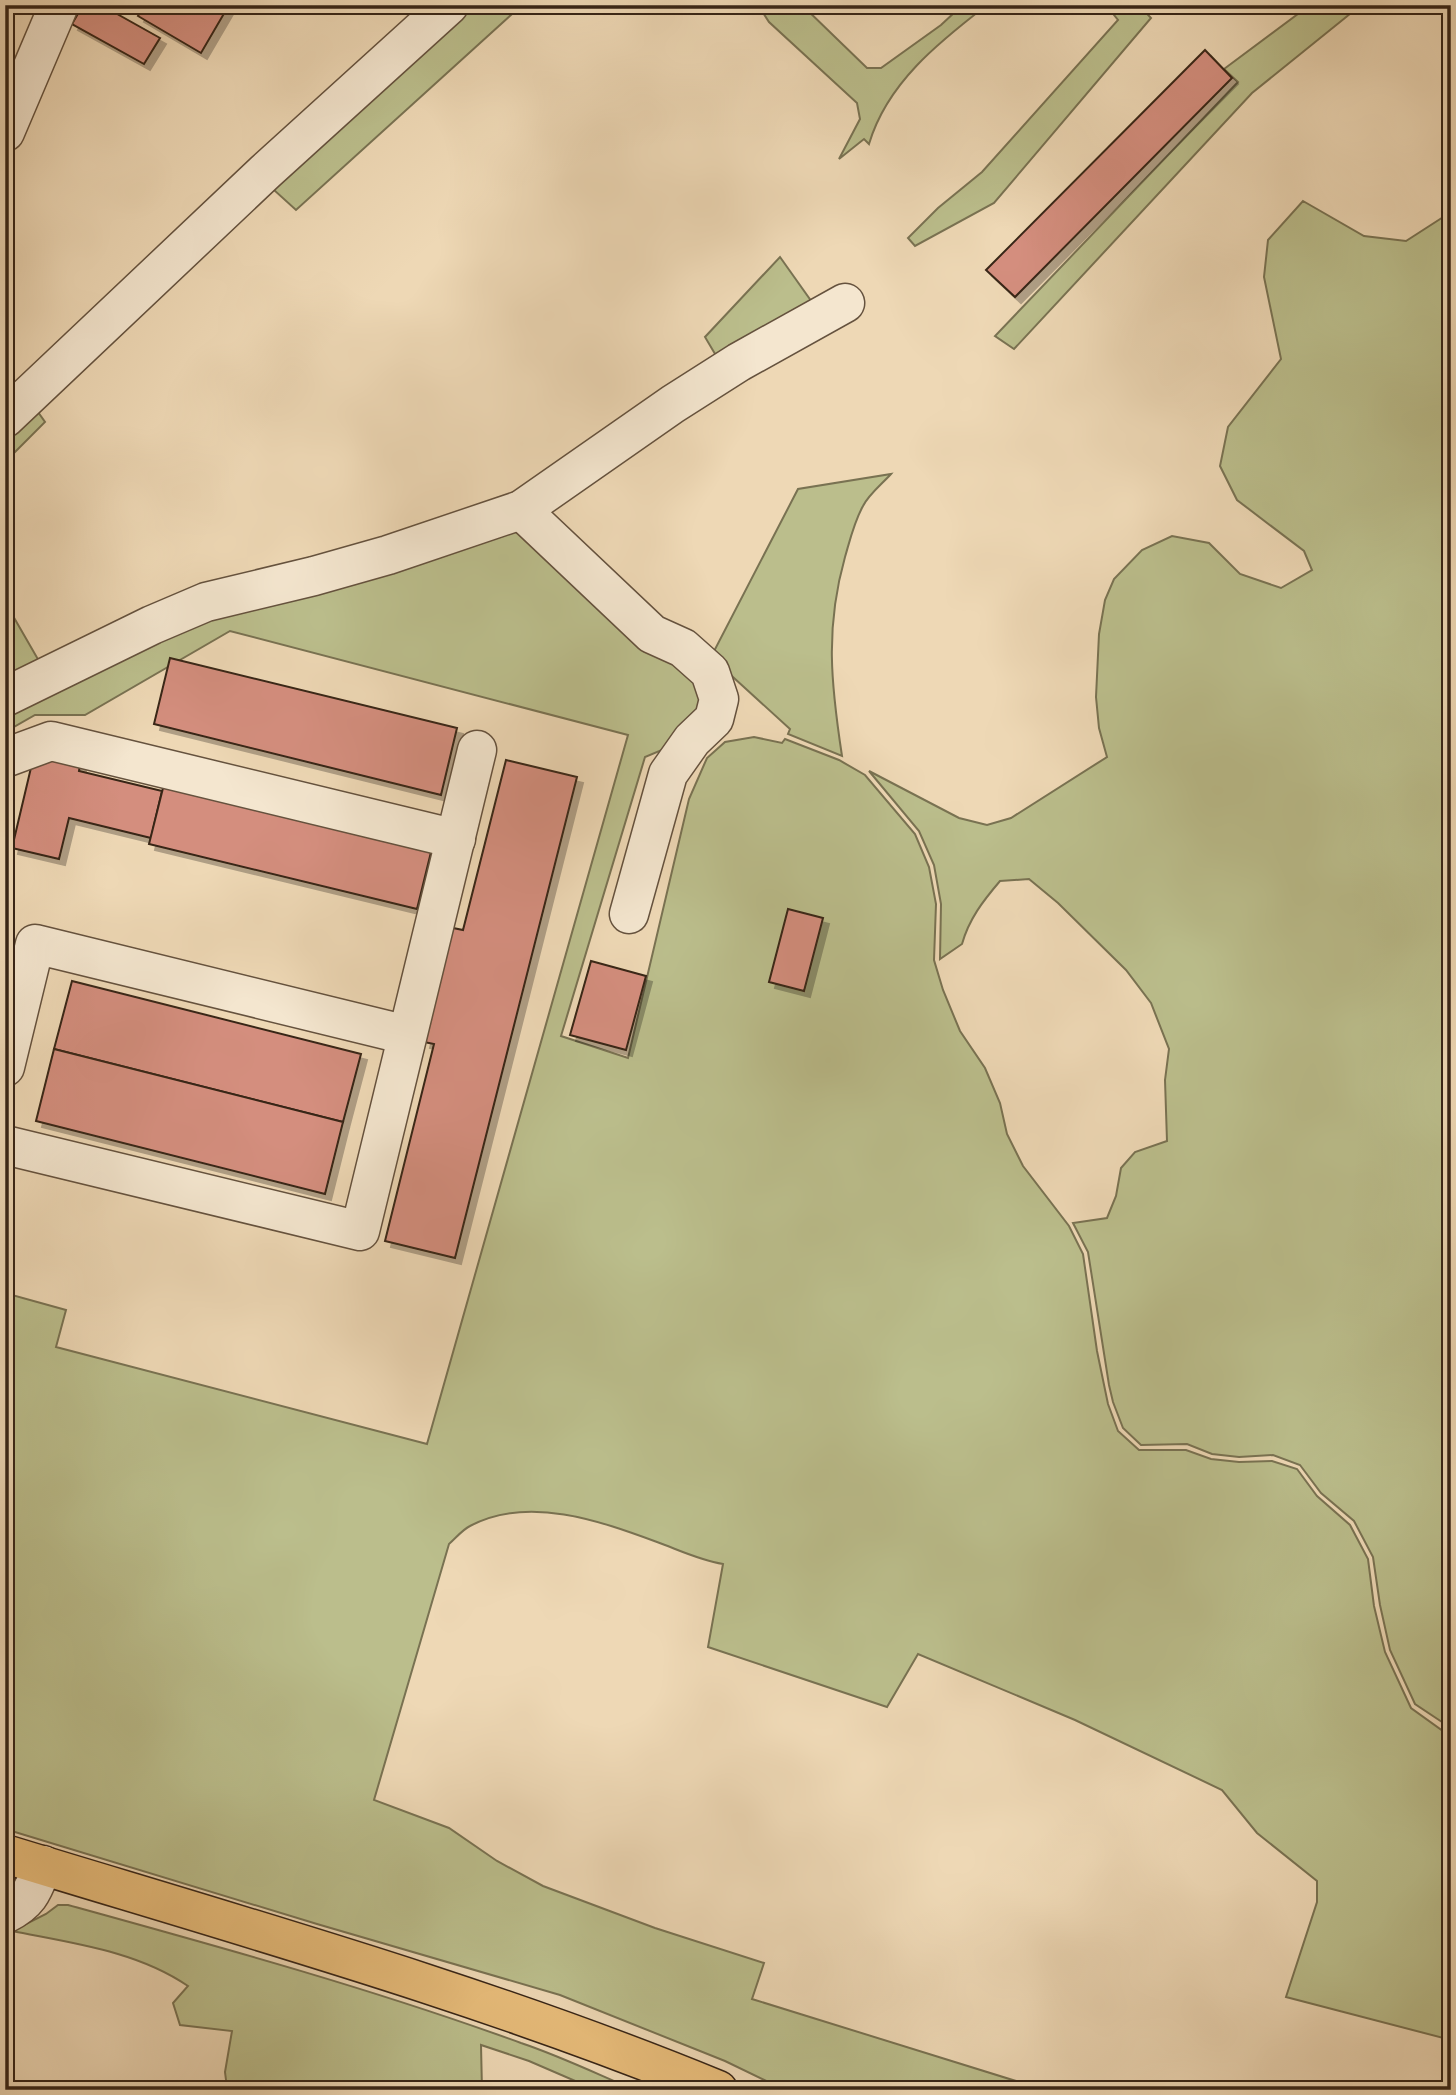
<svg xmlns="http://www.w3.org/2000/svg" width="1456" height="2095" font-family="'Sorts Mill Goudy',serif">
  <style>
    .green { fill: #bbbe8c; stroke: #797252; stroke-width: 2 }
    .building { fill: #d48e7e; stroke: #372517; stroke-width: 2; filter: url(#shadow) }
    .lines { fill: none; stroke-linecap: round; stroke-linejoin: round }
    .minor-casing { stroke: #65523e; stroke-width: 41 }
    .major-casing { stroke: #372517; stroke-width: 41 }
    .minor { stroke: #f4e6cf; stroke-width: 38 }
    .major { stroke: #e7bc7a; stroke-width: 38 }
  </style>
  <defs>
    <filter id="shadow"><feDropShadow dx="6" dy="6" stdDeviation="0" flood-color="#0004"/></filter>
  </defs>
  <rect width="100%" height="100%" fill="#eed8b5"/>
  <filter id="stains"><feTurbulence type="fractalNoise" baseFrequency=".00286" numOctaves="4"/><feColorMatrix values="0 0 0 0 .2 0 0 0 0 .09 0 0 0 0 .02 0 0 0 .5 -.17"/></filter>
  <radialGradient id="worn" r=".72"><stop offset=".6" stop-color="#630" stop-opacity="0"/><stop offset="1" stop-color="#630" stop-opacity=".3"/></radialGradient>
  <g class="green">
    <polygon points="465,5 522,5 296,210 273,189 38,412 45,422 5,462 5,435"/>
    <path d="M758,5h44l65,63h14l60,-43 15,-14 -4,-6h35c-48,37 -100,78 -118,139l-5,-5 -25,20 21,-40 -3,-16 -88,-81z"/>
    <polygon points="1106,5 1139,5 1151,18 994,203 915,246 908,238 938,208 982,172 1118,20"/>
    <polygon points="1310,5 1361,5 1252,93 1014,349 995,336 1238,82 1224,69"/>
    <path d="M1303,201l61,35 42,5 45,-29v1516l-36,-24 -25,-54 -10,-45 -7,-48 -19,-36 -33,-28 -21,-28 -27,-10 -34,2 -27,-3 -25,-10 -46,1 -18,-17 -10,-26 -4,-17 -21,-133 -15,-29 34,-5 9,-22 5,-28 14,-16 32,-11 -2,-61 4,-31 -18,-46 -25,-33 -68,-67 -29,-24 -29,2c-17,20 -31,38 -38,63l-22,15 1,-55 -7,-39 -15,-34 -50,-60 90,47 28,7 24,-7 96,-61 -8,-29 -3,-31 3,-63 6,-34 9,-21 28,-29 30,-14 37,7 31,31 41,14 31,-18 -8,-19 -67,-51 -17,-34 8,-39 53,-68 -17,-82 4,-37z"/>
    <polygon points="780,257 814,305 721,364 705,337"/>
    <path d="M891,474c-9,10 -22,20 -28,32 -9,16 -13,34 -18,51 -20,71 -14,127 -3,199l-54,-22 2,-5 -79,-72 87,-168z"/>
    <path d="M512,522l199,176 -49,52 -17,7 -84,279 67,22 61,-259 18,-41 18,-16 29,-5 28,6 3,-4 54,21 26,15 50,59 14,33 7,37 -2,56 9,30 17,41 25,37 15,35 7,31 16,32 46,60 14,28 14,97 11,53 10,27 21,19h47l25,9 28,3 33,-1 25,8 20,27 33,29 18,34 6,47 11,46 26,56 32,23 8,3v306l-165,-43 31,-95v-21l-60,-48 -35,-43 -147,-70 -157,-66 -31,53 -179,-60 15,-83c-24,-4 -44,-14 -66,-22 -57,-21 -129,-47 -187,-16 -8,4 -14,12 -21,18l-75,256 75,28 48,33 46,25 112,42 109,35 -12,36 293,91h-260l-60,-29 -165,-66 -243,-71 -312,-95v-536l61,17 -10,37 371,97 201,-709 -398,-104 -145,84h-50l-30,17v-22l189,-92z"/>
    <polygon points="5,602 43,668 5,687"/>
    <path d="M58,1905h10c152,42 305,84 453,138 39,13 76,31 114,47h-39l-67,-29 -48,-16 1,45h-257l1,-10 -1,-8 7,-41 -52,-6 -7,-22 15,-17c-51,-35 -116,-43 -176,-55l34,-17z"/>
  </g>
  <g class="building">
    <polygon points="83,5 101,5 160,38 144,64 72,24"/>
    <polygon points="144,5 229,5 201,53 138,16"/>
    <polygon points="1205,50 1232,78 1015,297 986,270"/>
    <polygon points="170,658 457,728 441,795 154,724"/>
    <polygon points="34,755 80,765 79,771 162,791 151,838 69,818 59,859 12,848"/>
    <polygon points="506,760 577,777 455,1258 385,1241 434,1044 424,1042 453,928 463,930"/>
    <polygon points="164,784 432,848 417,909 149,844"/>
    <polygon points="788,909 823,918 804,991 769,982"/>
    <polygon points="591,961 646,976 626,1050 570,1035"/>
    <polygon points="72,981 361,1054 343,1122 54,1049"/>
    <polygon points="54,1049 343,1122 325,1194 36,1121"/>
  </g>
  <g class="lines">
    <defs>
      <g id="minor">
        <polyline points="5,132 59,5"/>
        <polyline points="5,418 265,172 449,5"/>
        <polyline points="521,510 652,634 683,648 710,672 719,699 714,719 692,740 668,774 629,914"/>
        <polyline points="5,697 152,625 206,602 314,576 388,555 521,510 673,404 739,362 845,303"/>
        <polyline points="5,758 51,741 456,839"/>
        <polyline points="5,1067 35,944 407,1035"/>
        <polyline points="5,1145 360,1231 477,750"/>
        <path d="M5,1914c25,-12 28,-24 38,-49"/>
      </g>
      <path id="major" d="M5,1854c239,73 482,141 713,236"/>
    </defs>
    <use href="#minor" class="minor-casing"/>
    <use href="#major" class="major-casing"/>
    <use href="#minor" class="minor"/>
    <use href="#major" class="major"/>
  </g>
  <rect width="1456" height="2095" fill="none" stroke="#eed8b5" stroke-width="28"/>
  <rect x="7" y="7" width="1442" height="2081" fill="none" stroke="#372517" stroke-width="3.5"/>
  <rect x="14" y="14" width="1428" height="2067" fill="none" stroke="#372517" stroke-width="2"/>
  <rect width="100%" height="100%" filter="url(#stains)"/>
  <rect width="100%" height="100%" fill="url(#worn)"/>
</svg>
